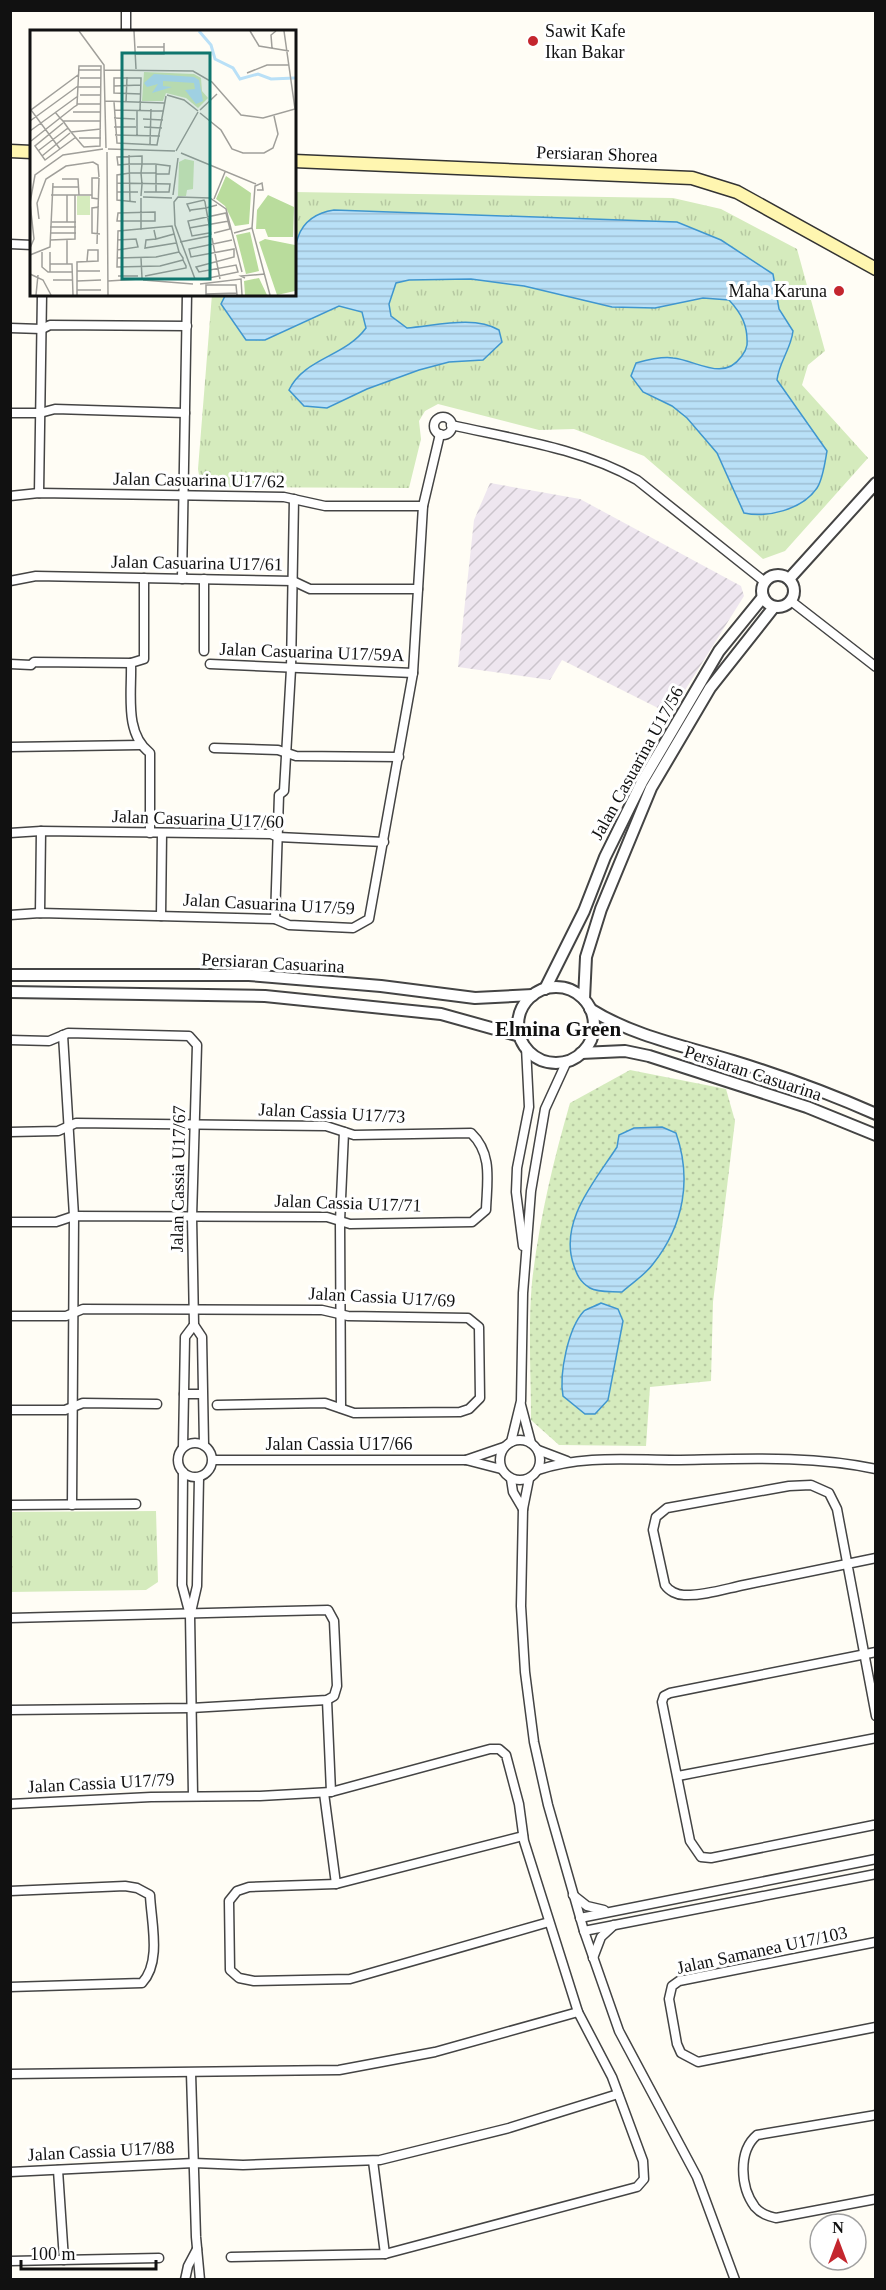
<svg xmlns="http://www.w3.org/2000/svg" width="886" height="2290" font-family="'Times New Roman',serif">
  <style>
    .industrial { fill: url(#industrial-furrows) }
    .grass { fill: url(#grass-dots) }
    .park { fill: url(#park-tufts) }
    .water { fill: url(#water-rules); stroke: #3f96cf; stroke-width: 1.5 }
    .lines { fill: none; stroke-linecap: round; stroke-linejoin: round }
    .minor-casing { stroke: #444; stroke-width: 11 }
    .tertiary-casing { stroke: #444; stroke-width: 14 }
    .secondary-casing { stroke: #333; stroke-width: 15 }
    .minor { stroke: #fff; stroke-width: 8 }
    .tertiary { stroke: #fff; stroke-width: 10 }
    .secondary { stroke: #fff6b0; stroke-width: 12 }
    .poi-dot { fill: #c4262e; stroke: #fff; stroke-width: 2 }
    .labels { text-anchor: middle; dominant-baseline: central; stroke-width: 6; stroke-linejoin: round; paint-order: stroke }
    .poi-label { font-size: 18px; fill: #111; stroke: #fff; text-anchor: start }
    .street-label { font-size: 18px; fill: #111; stroke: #fff }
    .quarter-label { font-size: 21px; font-weight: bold; fill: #111; stroke: #fff }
    .inset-river { fill: none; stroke: #b9e0f7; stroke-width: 3 }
    .inset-road { fill: none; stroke: #a09f9a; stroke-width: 1.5 }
    .view { fill: #0f766e; fill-opacity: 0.15; stroke: #0f766e; stroke-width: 3 }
    .inset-edge { fill: none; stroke: #111; stroke-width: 3 }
  </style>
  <defs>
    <pattern id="industrial-furrows" width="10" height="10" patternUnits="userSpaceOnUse" patternTransform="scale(1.5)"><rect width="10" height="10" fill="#eee6ef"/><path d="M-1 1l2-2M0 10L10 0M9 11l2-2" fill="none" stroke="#cbc4cc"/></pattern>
    <pattern id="grass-dots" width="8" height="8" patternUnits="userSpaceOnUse" patternTransform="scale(1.5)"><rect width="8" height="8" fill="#d5ebbd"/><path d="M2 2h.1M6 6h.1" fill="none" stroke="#b6c8a1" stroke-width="1.8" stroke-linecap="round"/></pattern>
    <pattern id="park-tufts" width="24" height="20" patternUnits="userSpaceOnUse" patternTransform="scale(1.5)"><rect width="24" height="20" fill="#d5ebbd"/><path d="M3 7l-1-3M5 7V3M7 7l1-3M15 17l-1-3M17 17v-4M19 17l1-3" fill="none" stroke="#b6c8a1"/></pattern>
    <pattern id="water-rules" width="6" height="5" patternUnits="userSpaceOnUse" patternTransform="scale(1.5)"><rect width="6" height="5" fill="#b9e0f7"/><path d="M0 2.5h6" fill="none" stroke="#9ebfd3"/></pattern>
  </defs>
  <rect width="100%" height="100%" fill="#fffdf5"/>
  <polygon class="industrial" points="490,483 580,499 741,586 744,596 670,714 562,660 550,680 458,667 474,520"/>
  <path class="grass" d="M630,1070l96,19 9,32 -22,181 -2,79 -61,6 -4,59 -87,-1 -28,-25c0,-45 -3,-93 1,-138 7,-61 21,-120 38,-179z"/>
  <g class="park">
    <polygon points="294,192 673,198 721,209 797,249 825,351 808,365 802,385 868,458 785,551 763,559 644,456 574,429 539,430 438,404 425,411 419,421 421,439 409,488 201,487 198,469 212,294 294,294"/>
    <polygon points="156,1511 158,1582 146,1590 11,1592 11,1512"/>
  </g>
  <g class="water">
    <path d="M334,210l343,12 44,18 52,34 6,35 14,22c-2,18 -14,31 -16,49l50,71c-2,11 -4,28 -10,37 -15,22 -50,30 -73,25l-27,-60 -30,-35 -15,-12 -29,-14 -12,-16 5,-13c11,-3 26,-7 37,-5 23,2 50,24 68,-1 3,-4 5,-6 6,-12 1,-19 -5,-31 -18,-45l-26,-2 -48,10 -43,-1 -88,-21 -53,-7 -62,1 -13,3 -7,21 2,12 16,12c28,-2 67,-13 92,2l3,12 -19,18 -34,2 -30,8 -52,19 -40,19 -23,-2 -15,-16c15,-32 56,-33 77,-62l-4,-16 -23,-6 -74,34h-19l-25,-36 5,-10h68c0,-36 -6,-77 40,-84z"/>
    <path d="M662,1127l14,6c16,46 8,92 -23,131 -8,11 -21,19 -31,28 -9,-1 -24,1 -32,-4 -10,-6 -13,-13 -16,-22 -16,-44 21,-85 43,-119l2,-12 15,-7z"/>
    <path d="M601,1303l17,6 5,12 -15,79 -13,14h-10l-22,-18c-4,-22 5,-68 21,-85 4,-3 12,-5 17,-8z"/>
  </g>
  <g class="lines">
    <defs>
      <g id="minor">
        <polyline points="126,10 126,32"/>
        <polyline points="10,244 32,245"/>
        <polyline points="10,328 42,329 50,325 187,326"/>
        <polyline points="10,413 40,413 55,409 185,413"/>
        <circle cx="443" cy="426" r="9"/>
        <path d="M451,425c62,14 130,23 186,55l128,102"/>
        <polyline points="39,493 42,294"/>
        <polyline points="10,496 39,493 284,497 325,506 423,506"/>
        <path d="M144,578v81l-13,4c1,31 -7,70 19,90v80"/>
        <polyline points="182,579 187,294"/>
        <polyline points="10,581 36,576 293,581 310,589 418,589"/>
        <polyline points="791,601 876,667"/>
        <polyline points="204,651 204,579"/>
        <polyline points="10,664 31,665 34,662 131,663"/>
        <polyline points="210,664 413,673"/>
        <polyline points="10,747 140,745"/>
        <polyline points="214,748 278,750 296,756 399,757"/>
        <polyline points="10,833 41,831 271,834 278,837 384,842"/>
        <polyline points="40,913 41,831"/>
        <polyline points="10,915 40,913 275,919 289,925 353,928 369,919 413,673 423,506 440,434"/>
        <polyline points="161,916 162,833"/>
        <polyline points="275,919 279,795 284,791 291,669 294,499"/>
        <polyline points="63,1035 74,1216 72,1505"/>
        <polyline points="10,1040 49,1041 68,1033 189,1036 197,1045 192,1217 194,1325 202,1337 204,1445"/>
        <path d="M10,1132l48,-1 18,-8 250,3 28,9 117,-2c22,21 16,48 15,77l-14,12 -122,2 -23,-7 -253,-1 -18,6h-46"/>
        <polyline points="523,1246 516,1192 517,1168 529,1107 526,1047"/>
        <polyline points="10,1316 66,1316 83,1309 322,1310 348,1316 468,1318 479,1327 480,1398 469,1409 460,1412 354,1413 325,1403 217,1405"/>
        <polyline points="184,1394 202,1394"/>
        <polyline points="521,1405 531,1443"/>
        <polyline points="341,1408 340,1221 344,1132"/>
        <polyline points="10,1410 65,1410 83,1403 157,1404"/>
        <circle cx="520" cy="1460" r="20"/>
        <polyline points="511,1442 521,1401 523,1293 531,1191 545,1109 567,1061"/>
        <circle cx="195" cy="1460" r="17"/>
        <polyline points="183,1447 185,1337 194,1325"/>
        <polyline points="538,1450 567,1461"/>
        <polyline points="213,1460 466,1460 501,1469"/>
        <polyline points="466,1460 504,1447"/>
        <path d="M538,1470c44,-15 91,-10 137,-10 66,-1 135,-5 201,9"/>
        <polyline points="183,1472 182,1585 190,1615 193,1795"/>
        <polyline points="511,1479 513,1492 523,1509"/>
        <polyline points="529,1479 523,1509 521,1606 525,1672 534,1742 548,1805 584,1931 619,2031 697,2177 735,2280"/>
        <polyline points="10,1505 136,1504"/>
        <path d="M876,1558c-44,9 -88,18 -132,27 -19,4 -41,11 -60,10 -7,0 -15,-4 -19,-10l-12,-55 3,-13 11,-9 122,-22 22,-1 18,8 8,16 39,207"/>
        <polyline points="191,1612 197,1586 199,1477"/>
        <polyline points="10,1618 328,1610 334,1621 337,1686 334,1696 327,1700 191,1708 10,1710"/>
        <polyline points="327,1700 331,1792"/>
        <polyline points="678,1776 876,1738"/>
        <polyline points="324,1793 336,1884 523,1836"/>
        <polyline points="10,1804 151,1797 260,1796 331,1792 490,1749 499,1749 506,1755 519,1804 524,1841 578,2012 612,2077 643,2161 644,2179 637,2187 385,2254 231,2257"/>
        <polyline points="874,1825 711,1858 701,1857 690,1841 662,1702 664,1696 670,1693 876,1652"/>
        <polyline points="336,1884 249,1887 237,1891 229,1901 230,1970 239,1978 254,1981 350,1979 549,1922"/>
        <path d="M10,1891l115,-5 12,2 13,7c1,26 12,67 -8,88l-132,4"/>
        <polyline points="573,1895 587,1906 604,1910"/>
        <polyline points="580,1918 876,1859"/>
        <polyline points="584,1931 876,1874"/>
        <polyline points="876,1942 679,1981 672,1986 669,1999 677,2044 681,2053 698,2062 876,2027"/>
        <polyline points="593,1958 601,1937 614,1925"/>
        <polyline points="191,2073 196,2237 200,2280"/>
        <polyline points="10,2074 339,2070 435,2052 578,2012"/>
        <path d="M876,2115l-119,20c-19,16 -17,52 -2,72 6,7 13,9 21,11l100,-19"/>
        <polyline points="373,2161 385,2254"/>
        <polyline points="58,2170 64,2260"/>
        <polyline points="10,2172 194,2163 243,2165 380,2160 509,2128 618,2094"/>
        <polyline points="10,2261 159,2258"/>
        <polyline points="185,2280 188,2266 197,2249"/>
      </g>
      <g id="tertiary">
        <circle cx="778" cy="591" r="16"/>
        <polyline points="789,579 876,483"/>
        <polyline points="10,975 249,975 381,986 475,998 533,995"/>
        <circle cx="556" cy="1025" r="38"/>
        <polyline points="545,989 584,911 605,857 642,782 719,651 763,597"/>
        <polyline points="10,992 265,996 441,1014 520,1036"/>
        <polyline points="584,999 586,957 601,909 651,788 710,688 774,607"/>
        <path d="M590,1009c43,27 94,37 143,52 49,15 95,32 143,53"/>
        <polyline points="581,1053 625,1051 649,1056 807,1107 876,1135"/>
      </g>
      <g id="secondary">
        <polyline points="10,151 32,152"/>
        <polyline points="294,161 692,178 737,192 876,269"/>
      </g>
    </defs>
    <use href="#minor" class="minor-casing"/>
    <use href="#tertiary" class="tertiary-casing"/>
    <use href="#secondary" class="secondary-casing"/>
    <use href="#minor" class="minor"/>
    <use href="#tertiary" class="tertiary"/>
    <use href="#secondary" class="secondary"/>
  </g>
  <g class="poi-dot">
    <circle cx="533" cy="41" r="6"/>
    <circle cx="839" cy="291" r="6"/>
  </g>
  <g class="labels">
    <g class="poi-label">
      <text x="545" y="31">Sawit Kafe<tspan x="545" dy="21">Ikan Bakar</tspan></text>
      <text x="827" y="291" text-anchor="end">Maha Karuna</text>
    </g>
    <g class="street-label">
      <text transform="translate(597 154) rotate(2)">Persiaran Shorea</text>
      <text transform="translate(199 480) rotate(1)">Jalan Casuarina U17/62</text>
      <text transform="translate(197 563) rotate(1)">Jalan Casuarina U17/61</text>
      <text transform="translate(312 652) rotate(2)">Jalan Casuarina U17/59A</text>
      <text transform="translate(637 763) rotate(-61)">Jalan Casuarina U17/56</text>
      <text transform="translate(198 819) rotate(2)">Jalan Casuarina U17/60</text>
      <text transform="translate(269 904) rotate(3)">Jalan Casuarina U17/59</text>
      <text transform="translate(273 963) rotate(3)">Persiaran Casuarina</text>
      <text transform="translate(753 1073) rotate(18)">Persiaran Casuarina</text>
      <text transform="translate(332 1113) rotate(3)">Jalan Cassia U17/73</text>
      <text transform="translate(178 1179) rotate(-89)">Jalan Cassia U17/67</text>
      <text transform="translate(348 1203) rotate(2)">Jalan Cassia U17/71</text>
      <text transform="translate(382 1297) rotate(3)">Jalan Cassia U17/69</text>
      <text x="339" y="1444">Jalan Cassia U17/66</text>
      <text transform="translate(101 1783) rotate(-3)">Jalan Cassia U17/79</text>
      <text transform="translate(762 1950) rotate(-12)">Jalan Samanea U17/103</text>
      <text transform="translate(101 2151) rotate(-3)">Jalan Cassia U17/88</text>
    </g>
    <g class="quarter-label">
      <text x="558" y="1029">Elmina Green</text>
    </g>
  </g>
  <g transform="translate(30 30)">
    <rect width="266" height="266" fill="#fffdf5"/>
    <path d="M155,129l9,2 -1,28 -6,1 -1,6h-8l1,-34z" fill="#d5ebbd"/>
    <path d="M196,146l25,17 -2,31 -14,2 -10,-20 -9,-7zM238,165l26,12 -1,30h-25l-3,-8h-9l1,-19zM220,202l9,39 -13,3 -10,-39zM235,209l30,6v46l-18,4 -18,-53zM229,248l8,17h-22l-1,-14z" fill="#b9dc9c"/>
    <path d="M114,42l50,2 7,4 1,13 6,7 -10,10 -12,-10 -20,-5 -3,8h-21zM47,166h13v19h-13z" fill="#d5ebbd"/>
    <path d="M124,44l40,3 5,3 4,21 -7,3 -11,-14 10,-1 -1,-6 -31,-2v5l9,1 -20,6 6,-9 -11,3 -3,-4z" fill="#b9e0f7"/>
    <path class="inset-river" d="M169,1l12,14 4,14 18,9 7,11 18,-5 13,5 24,-1"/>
    <path class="inset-road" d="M49,1l25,34 2,83M104,1l2,38M220,1l9,15 30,5M107,17h27M242,18l-1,-13 5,-4M105,24h29v-11M48,40h23M74,40l89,1 19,11 29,33 22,3 32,-9 -11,-78M217,43l20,-8h22M50,48h21M84,56l27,-1M48,57h23M50,65h21M137,65l17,5 14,11M75,71l59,2M84,72l3,41 40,2 9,-49M96,72l1,-25M47,74h23M84,80l50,1M107,80v25M110,80l1,-31v-1h-27v15l27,1M170,80l17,-16M43,82h28M170,83l21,17 11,19 11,4h21l9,-5 5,-14 -4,-18M84,88l21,1M113,89l20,1M0,91l48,-35M33,91h38M33,93l-28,23 10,14 31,-23M84,97h22M114,97l18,1M0,101l48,-35M41,102l30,-3M85,105l45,1M49,108h22M1,111l29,-23 14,-11 3,-2 2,-39h22l-1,80 -16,1 -2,-2 -11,-13 -3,-4 -5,-7 -3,-3 -5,-6M120,114l1,-35M30,119l-29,-39 47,-35M78,119l67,2M8,121l30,-23M146,121l22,-39M77,122l1,143M151,123l75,31M99,125l1,47M12,126l28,-23M69,148h-7v20l7,1M32,149h16l1,16M87,153l53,1 -1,8h-25M23,157h26M227,160h6l-1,-7 -7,3 -3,42 18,67M87,162h21M126,162v-27M21,165h41M143,165l5,-37M113,167l29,1M111,168v32M184,169l11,-27M106,172l-19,-2v-25l13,-2h25l2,1h12l1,-8 -15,-2h-25l-12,1 -1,-8 25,-1v8l-1,9 1,11 -1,12M69,177l-7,1v25l8,1M125,182v9h-38l1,-8zM9,189l-2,-16 9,-24 20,-13 27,-4 5,3 1,12M22,192h24M37,192v-27M20,197h26M159,198l40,-7M124,200l2,9 18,-5M20,203h26M179,203l-17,3 -4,-15 38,-8 4,16 -16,4M204,203l18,-5M181,205l-5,-27 -1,-6 -1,-2 -17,4 3,7 1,-1 15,-2 11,-3M182,208l8,41M126,209l-10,1 -1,8 31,-5M20,210l25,-1v-44M150,212l30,-6M67,214l2,-66M0,218l4,-9 -4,-36 5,-28 28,-20 40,-6M87,220l21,-3 -2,-8 -19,1M12,222v15l6,5h24M0,225l20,-8 3,-64M87,228l39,-1 23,-5M111,228l1,20M20,234h22l1,31M37,234v-24M47,241h23M20,242v-20M0,244l13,6 8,15M88,246h20M115,246l41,-8v-2l-3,-6v-2l-4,-6 -7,-26 -54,5 -1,36 43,-1 23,-6M215,248l-4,-2 24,-2M165,249l-20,-54 -1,-23 4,-5 32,1 16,11 16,63M174,249l34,-7 -2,-7 -37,7 -3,-5 38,-10v-8l-43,8 -2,-8 43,-9M23,250h20M113,250l50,4M47,251l24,-1M78,251l32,-2M170,254l41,-5 1,16M47,260h24M176,264l31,-1M6,265l2,-20M47,265v-33l21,-1v-11h-10l-1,11M176,265v-10h30l1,10"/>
    <path class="view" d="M92,23h88v226h-88z"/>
    <rect width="266" height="266" class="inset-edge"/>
  </g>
  <rect width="886" height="2290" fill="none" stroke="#111111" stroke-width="24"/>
  <g transform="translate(838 2242)"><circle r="28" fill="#ffffff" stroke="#a0a0a0" stroke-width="1.5"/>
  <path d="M0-4.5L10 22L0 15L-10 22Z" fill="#c4262e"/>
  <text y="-9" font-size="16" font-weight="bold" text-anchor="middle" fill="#111111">N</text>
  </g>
  <path d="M21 2260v9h135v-9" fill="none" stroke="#111111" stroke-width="3"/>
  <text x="30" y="2260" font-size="18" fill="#111111" stroke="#ffffff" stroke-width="4.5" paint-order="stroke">100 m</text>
</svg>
